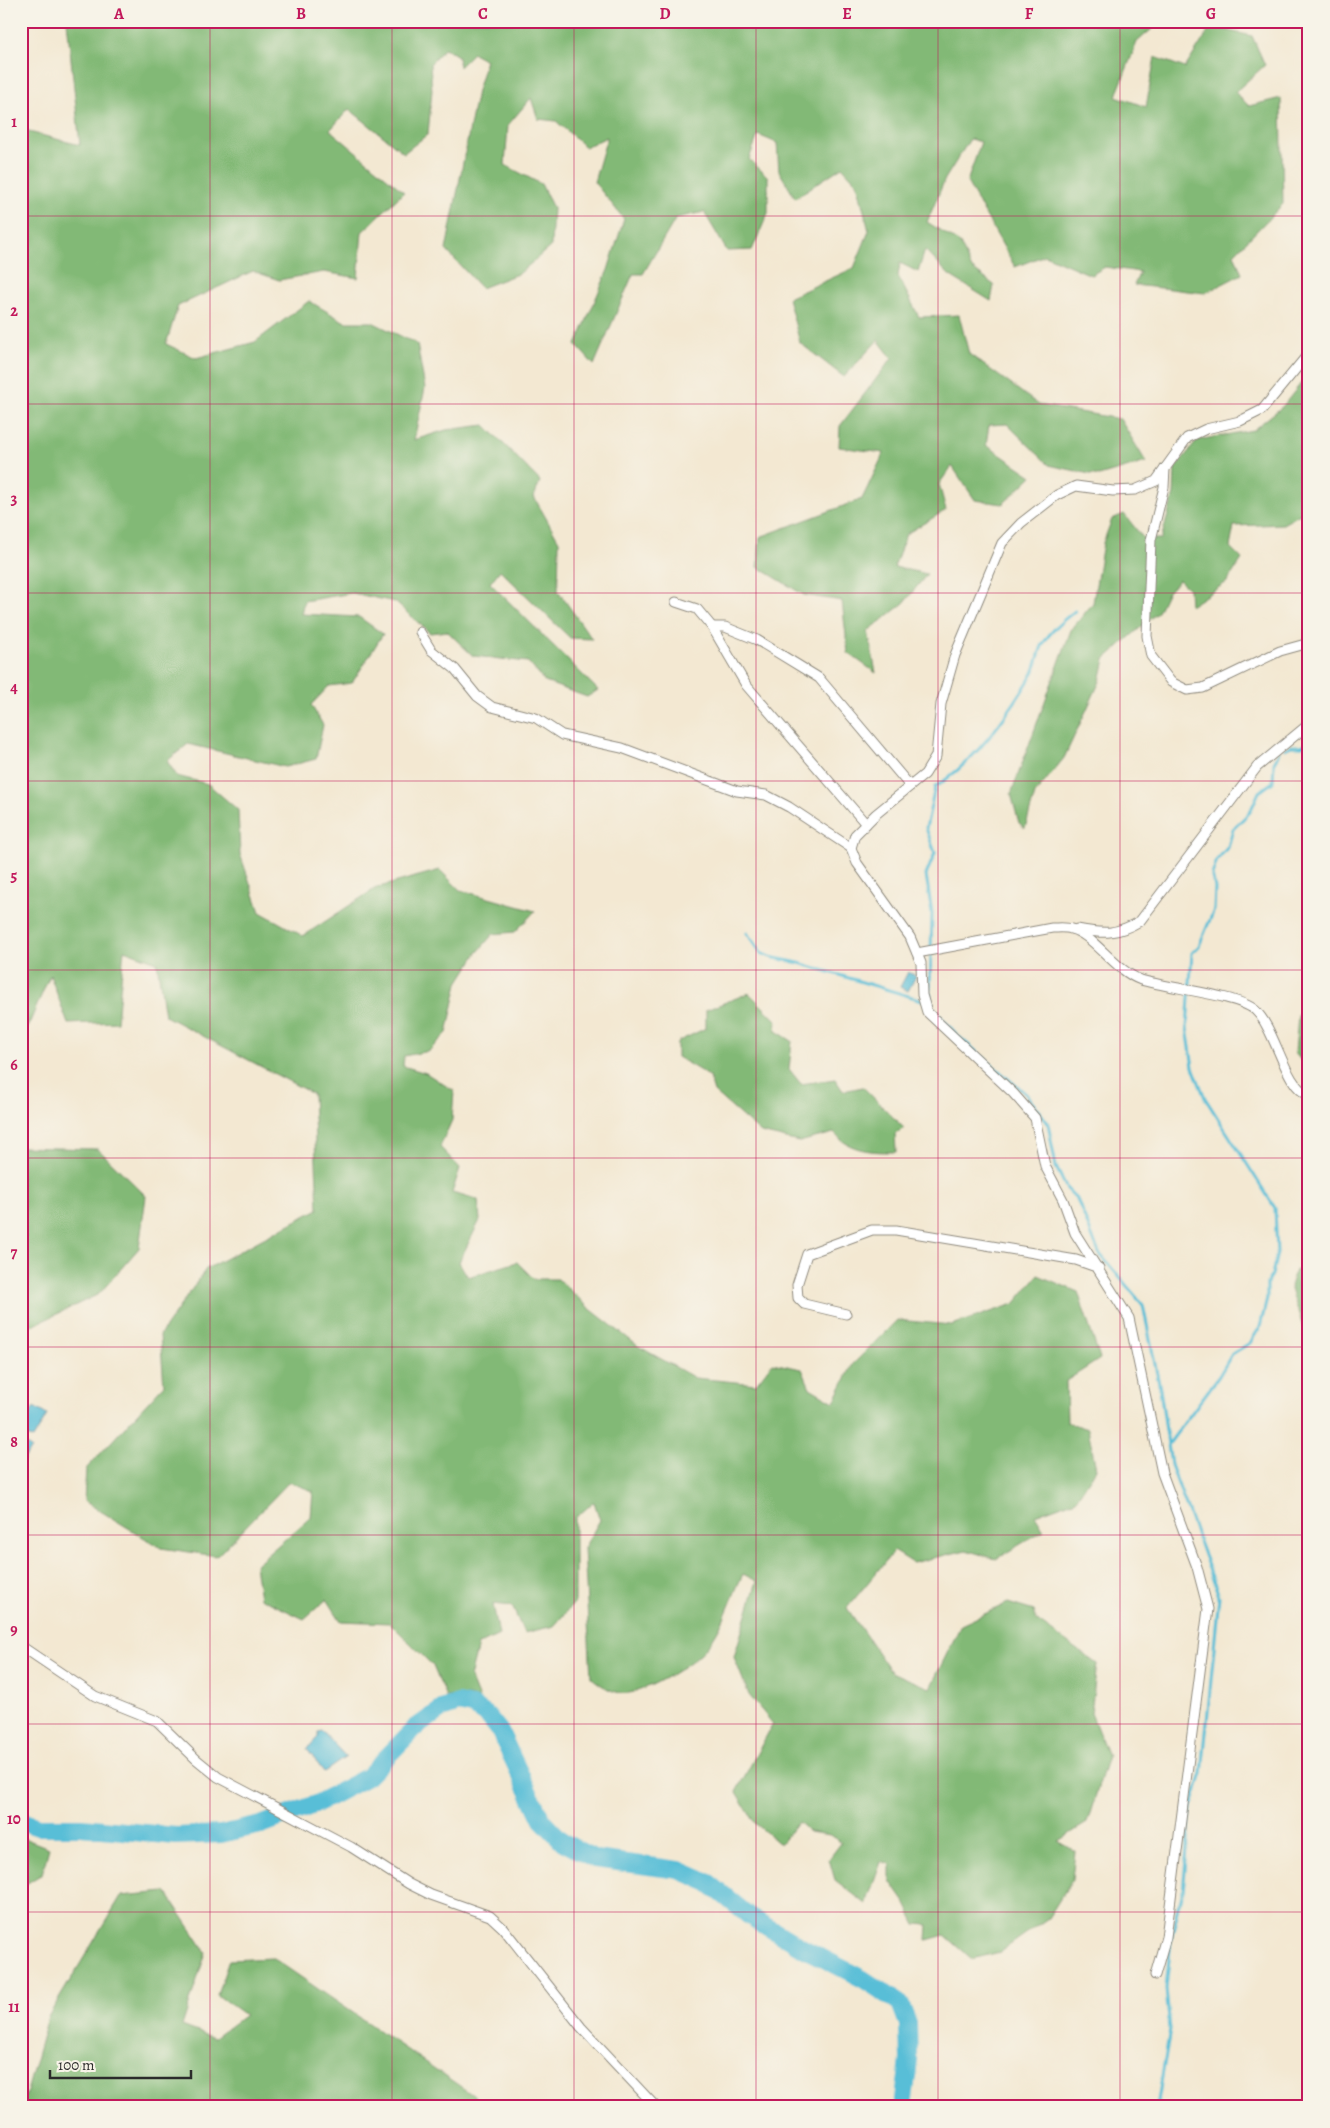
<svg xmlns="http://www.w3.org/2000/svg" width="1330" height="2128" font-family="Alegreya,serif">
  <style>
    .forest { fill: #82b976; stroke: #567250 }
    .water { fill: #59bed7; stroke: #427481 }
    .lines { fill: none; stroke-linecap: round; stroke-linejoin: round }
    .stream { stroke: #59bed7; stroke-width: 3 }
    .river { stroke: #59bed7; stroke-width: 18 }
    .minor-casing { stroke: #8f8a7e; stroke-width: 11 }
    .minor { stroke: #fff; stroke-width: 9 }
    .grid { fill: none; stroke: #c2185b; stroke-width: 1; stroke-opacity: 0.55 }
    .neatline { fill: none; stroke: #c2185b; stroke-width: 2 }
    .grid-label { font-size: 16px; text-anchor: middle; font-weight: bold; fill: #c2185b }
  </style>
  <rect width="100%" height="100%" fill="#f7f3e8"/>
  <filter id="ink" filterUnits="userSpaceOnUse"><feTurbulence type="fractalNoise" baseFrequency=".02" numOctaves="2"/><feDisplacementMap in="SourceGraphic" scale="10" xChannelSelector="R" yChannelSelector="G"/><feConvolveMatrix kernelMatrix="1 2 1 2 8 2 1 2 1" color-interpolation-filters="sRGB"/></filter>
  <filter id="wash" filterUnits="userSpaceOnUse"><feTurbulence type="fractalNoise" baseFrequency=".0096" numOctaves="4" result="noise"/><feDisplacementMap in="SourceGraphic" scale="20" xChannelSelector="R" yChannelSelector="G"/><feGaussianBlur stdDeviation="1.12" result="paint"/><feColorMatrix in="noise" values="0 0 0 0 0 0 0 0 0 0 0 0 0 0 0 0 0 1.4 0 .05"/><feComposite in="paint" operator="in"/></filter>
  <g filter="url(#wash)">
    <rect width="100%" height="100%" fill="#f3e8d2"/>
    <g class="forest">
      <path d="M67,21h851l7,6 15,-6h221l-24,21 -21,54 30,11 9,-50 30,11 26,-41 41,9 13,29 -30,27 14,14 32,-8 2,106 -49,50 8,20 -37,19 -71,-8 6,-13 -35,-5 -14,8 -46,-20 -30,12 -48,-85 14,-40 -11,-3 -25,40 -18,43 33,21 11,25 23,17 -3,16 -42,-26 -24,-25 -7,22 -18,-9 -2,13 21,41 40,-2 10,39 70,51 81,14 26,43 -47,14 -50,-11 -42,-41 -18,1 -3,20 46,31 -29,28 -28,-4 -23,-34 -13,18 7,26 -40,24 -12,33 33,7 -23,29 -36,28 8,42 -28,-20 -6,-52 -38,-6 -46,-28 2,-30 102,-38 22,-46 -45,-6 1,-21 52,-68 -14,-18 -34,37 -44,-34 -12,-45 66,-30 15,-37 -12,-48 -15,-16 -47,31 -16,-27 -2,-28 -19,-8 -9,24 19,18v36l-16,37 -25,1 -23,-39 -28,6 -33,56h-10l-39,91 -18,-20 32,-75 16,-51 -30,-37 13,-45 -22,10 -29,-26 -18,-2 -7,-21 -23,27 -3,40 36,19 12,24 -2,38 -31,27 -39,15 -35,-38 31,-159 9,-31 -13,-7 -14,14 -1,-11 -13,-8 -15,16 2,26 -4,44 -24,19 -55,-44 -19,21 74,62 -42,40 -4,46 -34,-6 -45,8 -26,-9 -75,35 -12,38 30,14 59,-16 54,-41 36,21h27l45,22 8,44 -11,52 32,-10 39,-5 55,56 -6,16 25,44 -1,50 34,48 -22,-1 -70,-68 -10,13 108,107 -11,7 -42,-15 -17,-20 -55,-6 -26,-25 -17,2 -35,-31 -43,-9 -48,8 -3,13 58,3 24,17 -31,49 -23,3 -18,19 12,20 -7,34 -31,8 -97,-23 -21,17 10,15 31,8 30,26 2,44 20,58 43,24 73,-48 64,-18 20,20 75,21 -20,21 -22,2 -16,19 -19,30 -11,50 -18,18 -25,5 -1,10 23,7 28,18 -2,29 -12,27 20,21 -8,25 26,7 2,20 -21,42 9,15 49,-15 17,17h24l31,29 49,38 57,32 61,6 16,-21 30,6 8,19 24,14 19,-38 44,-44 55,5 62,-21 24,-29 40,17 22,67 -34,22 1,41 21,7 8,40 -20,31 -41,15 9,15 -48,29 -30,-9 -53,13 -19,-12 -47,57 44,64 39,16 31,-63 47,-22 26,8 3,10 60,43 -6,49 17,43 -21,67 -29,18 17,10 -3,29 -24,38 -48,34 -28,7 -27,-24 -18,5 1,-15 -12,-1 -10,-20 -16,-23v-17l-9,-2 -15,42 -31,-24 -6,-21 12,-16 -10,-8 -22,-3 -11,-10 -18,22 -25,-21 -19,-31 37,-68 -24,-29 -15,-38 23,-76 -14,-7c-12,24 -19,53 -38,75 -13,15 -56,41 -76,44 -14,2 -28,-7 -38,-16l-7,-129 16,-28 -6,-18 -19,16v84l-21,24 -30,7 -12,-27 -19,-2 6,31 -21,10 -8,32 9,22 -11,-3 -22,1 -13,-31 -43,-43 -49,-2 -14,-22 -23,20 -44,-21 -5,-33 56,-48 2,-26 -24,-9 -72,74 -56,-8 -77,-47 2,-32 78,-84 -4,-50 46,-66 112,-60 -5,-115 -148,-78 -8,-54 -33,-12 -7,72 -49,2 -18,-49 -29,68v-931l4,19 55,14z"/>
      <polygon points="1309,373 1309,509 1283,524 1234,526 1230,547 1242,559 1227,582 1190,606 1189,589 1179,580 1167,593 1158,612 1105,659 1100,681 1064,758 1035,794 1025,828 1019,823 1011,794 1071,630 1093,603 1103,543 1112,519 1124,514 1144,539 1161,539 1174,494 1175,468 1198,440 1253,430 1283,406"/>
      <path d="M749,993l28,28 -1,10 16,10 -3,28 12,15 34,-5 8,12 20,-4 41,41 -9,6 1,18c-23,0 -46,0 -62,-19l-35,9 -38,-9 -47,-41 -5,-16 -32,-19v-15l29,-14v-18z"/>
      <polygon points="1309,994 1309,1071 1295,1053 1298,1016"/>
      <polygon points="21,1095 29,1098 21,1125"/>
      <polygon points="21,1147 98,1149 146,1196 139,1248 99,1294 32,1326 21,1312"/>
      <polygon points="1295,1270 1309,1274 1309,1345 1290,1286"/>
      <polygon points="21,1837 49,1848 42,1874 21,1887"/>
      <polygon points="166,1892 206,1952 182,2026 214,2038 245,2015 217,1995 229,1960 273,1958 486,2104 486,2107 21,2107 21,2092 26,2095 48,2017 121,1896"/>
    </g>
    <g class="water">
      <polygon points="908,972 916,976 908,991 900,987"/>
      <polygon points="34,1407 47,1415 33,1439 21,1433 21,1429"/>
      <polygon points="21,1442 31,1448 21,1464"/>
      <polygon points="322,1731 346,1757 324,1772 307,1749 318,1737 318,1732"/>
    </g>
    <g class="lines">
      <g class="stream">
        <path d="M1075,611c-12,9 -24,19 -32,33 -5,10 -6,23 -12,33 -25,40 -55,84 -96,110l-9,41 9,25 -9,22 6,38 -2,79 1,14 28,31 67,57 22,29 8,44 11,22 10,10 22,54 44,52 17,84 11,76 48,131 -17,178 -11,33 -8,84 -12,48 -5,50 4,40 -13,78"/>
        <polyline points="1285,749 1291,746 1302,746 1309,741"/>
        <polyline points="747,933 761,953 770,957 799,963 922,1000"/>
        <polyline points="1168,1445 1219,1376 1232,1354 1250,1343 1260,1327 1267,1299 1267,1283 1272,1275 1277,1253 1275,1208 1205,1098 1193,1067 1187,1028 1192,953 1199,946 1214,910 1215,888 1212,875 1217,860 1228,847 1233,829 1250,812 1259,792 1273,782 1274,763 1279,752"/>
      </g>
      <polyline class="river" points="21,1821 38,1827 81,1827 176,1836 221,1834 261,1825 316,1804 367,1777 415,1728 442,1709 458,1703 472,1706 487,1715 499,1730 542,1820 563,1842 595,1859 679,1870 709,1883 749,1916 801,1947 863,1979 900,2003 908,2024 909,2060 903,2107"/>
    </g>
  </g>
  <g filter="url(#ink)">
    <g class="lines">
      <defs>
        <g id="minor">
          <polyline points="1165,468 1164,487 1151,540 1147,636 1151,656 1171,682 1187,690 1203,688 1280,651 1309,643"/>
          <polyline points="676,602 697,609 712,627 746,685 866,824"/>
          <polyline points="712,627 725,627 757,640 819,678 910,786"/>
          <polyline points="420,632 431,650 455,669 477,696 492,707 536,718 562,735 622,748 737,791 766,795 789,807 851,848"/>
          <path d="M1077,929c27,5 39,6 63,-8l117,-154 52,-43"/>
          <path d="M917,953l135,-25c6,0 14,-1 19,1 21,4 44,42 70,51 26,8 97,15 114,30 21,19 30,78 54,85"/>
          <polyline points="846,1314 804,1304 798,1298 797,1285 807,1254 872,1230 896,1230 1076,1260 1099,1268"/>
          <polyline points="21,1646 95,1696 157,1721 196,1759 218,1777 351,1847 409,1884 431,1895 490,1916 503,1928 581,2027 656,2107"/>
          <polyline points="1155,1975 1166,1937 1208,1609 1197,1567 1162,1473 1129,1318 1075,1233 1063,1200 1045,1166 1035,1118 1013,1093 927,1012 922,995 921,963 910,937 857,863 851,848 855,835 876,814 925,774 936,756 941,704 955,655 1002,543 1021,523 1057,495 1076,486 1113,491 1135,490 1156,481 1187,438 1206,429 1240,421 1262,410 1309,353"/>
        </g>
      </defs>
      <use href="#minor" class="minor-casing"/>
      <use href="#minor" class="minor"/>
    </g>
  </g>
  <path class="grid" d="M210,21v2086M392,21v2086M574,21v2086M756,21v2086M938,21v2086M1120,21v2086M21,216h1288M21,404h1288M21,593h1288M21,781h1288M21,970h1288M21,1158h1288M21,1347h1288M21,1535h1288M21,1724h1288M21,1912h1288"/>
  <rect width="1330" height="2128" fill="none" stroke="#f7f3e8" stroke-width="55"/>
  <path d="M50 2070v8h141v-8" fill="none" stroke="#2b2b2b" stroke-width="2.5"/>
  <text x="58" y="2070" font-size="15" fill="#2b2b2b" stroke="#f7f3e8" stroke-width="4" paint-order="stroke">100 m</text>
  <rect x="28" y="28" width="1274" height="2072" class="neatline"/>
  <g class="grid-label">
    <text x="119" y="19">A</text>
    <text x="301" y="19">B</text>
    <text x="483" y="19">C</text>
    <text x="665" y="19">D</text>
    <text x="847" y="19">E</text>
    <text x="1029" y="19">F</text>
    <text x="1211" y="19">G</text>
    <text x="14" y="127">1</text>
    <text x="14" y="316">2</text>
    <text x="14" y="504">3</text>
    <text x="14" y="693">4</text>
    <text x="14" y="881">5</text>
    <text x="14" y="1070">6</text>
    <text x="14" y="1258">7</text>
    <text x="14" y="1447">8</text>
    <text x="14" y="1635">9</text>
    <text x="14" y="1824">10</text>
    <text x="14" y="2012">11</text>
  </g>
</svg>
